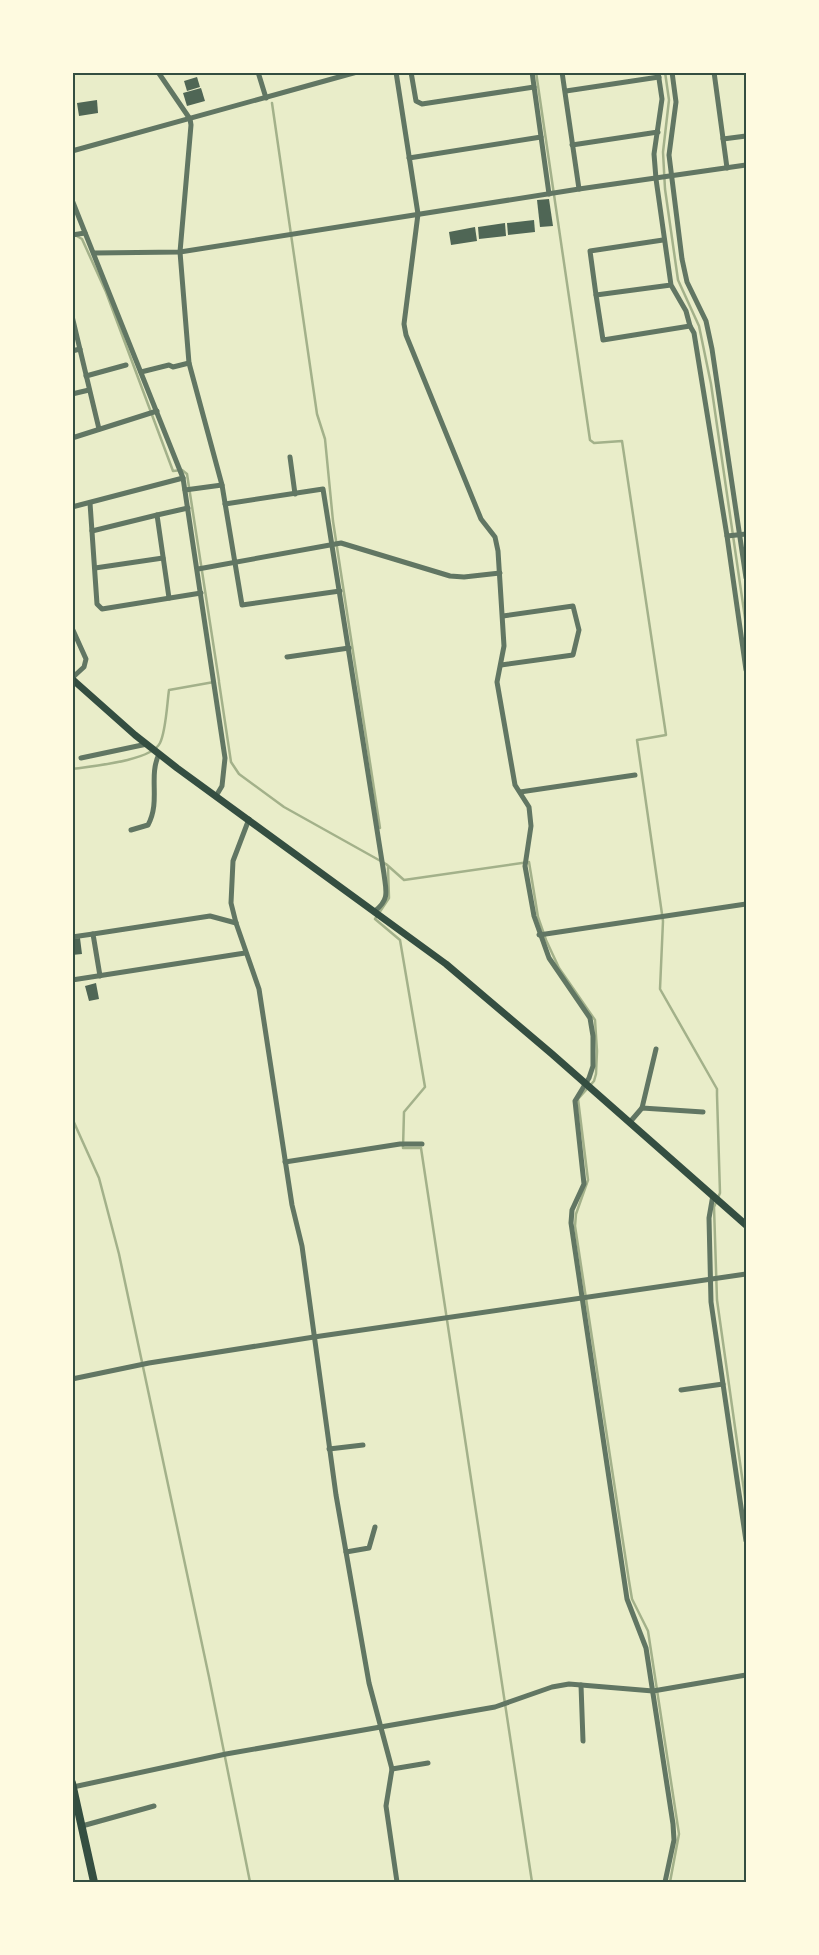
<svg xmlns="http://www.w3.org/2000/svg" width="819" height="1955" font-family="'Varela Round',sans-serif">
  <style>
    .lines { fill: none; stroke-linecap: round; stroke-linejoin: round }
    .stream { stroke: #a3b18a; stroke-width: 2.5 }
    .building { fill: #4f6655 }
    .minor { stroke: #617663; stroke-width: 5 }
    .secondary { stroke: #344e41; stroke-width: 7 }
    .primary { stroke: #344e41; stroke-width: 8 }
    .neatline { fill: none; stroke: #344e41; stroke-width: 2 }
  </style>
  <rect width="100%" height="100%" fill="#e9edc9"/>
  <g class="lines">
    <g class="stream">
      <polyline points="536,72 590,440 594,443 622,441 666,735 637,740 663,921 660,989 717,1089 717,1095 720,1193 714,1207 717,1300 746,1505"/>
      <polyline points="665,72 669,100 663,152 665,189 678,280 699,326 711,384 746,625"/>
      <polyline points="272,103 317,414 325,439 333,521 380,828"/>
      <polyline points="75,235 82,239 106,292 173,471 182,470 187,474 219,681"/>
      <polyline points="219,682 231,762 239,774 284,807 386,864 404,880 529,862 538,917 546,940 559,968 595,1020 597,1051 596,1074 594,1081 578,1099 588,1180 576,1214 575,1226 629,1581 632,1599 648,1631 679,1834 670,1882"/>
      <path d="M72,769c20,-3 79,-8 88,-26 6,-12 7,-39 9,-53l45,-8"/>
      <polyline points="388,868 389,898 375,919 400,940 425,1087 404,1112 403,1148 421,1148 532,1882"/>
      <polyline points="72,1118 99,1178 119,1254 209,1677 250,1882"/>
    </g>
  </g>
  <g class="building">
    <polygon points="197,77 200,87 187,91 184,81"/>
    <polygon points="201,88 205,101 187,106 183,93"/>
    <polygon points="97,100 98,113 79,116 77,103"/>
    <polygon points="549,199 553,226 540,227 537,200"/>
    <polygon points="534,220 535,232 508,235 507,223"/>
    <polygon points="505,223 506,236 479,239 478,227"/>
    <polygon points="475,227 477,241 451,245 449,232"/>
    <polygon points="80,938 82,954 72,955 72,939"/>
    <polygon points="96,983 99,999 89,1001 85,986"/>
  </g>
  <g class="lines">
    <g class="minor">
      <polyline points="158,72 190,119 191,125 180,252 189,363 222,485 242,605 340,591"/>
      <polyline points="258,72 266,98"/>
      <polyline points="396,72 418,214 404,324 406,335 481,519 495,537 498,551 504,646 497,682 515,785 529,807 531,826 525,866 534,916 549,958 590,1018 593,1036 593,1066 589,1078 575,1101 584,1184 572,1210 571,1223 627,1599 646,1648 673,1824 674,1840 665,1882"/>
      <polyline points="411,72 416,101 422,104 534,87"/>
      <polyline points="532,72 549,194"/>
      <polyline points="562,72 579,189"/>
      <polyline points="658,72 662,99 654,154 656,179 671,285 596,295 603,340 690,326 686,311 671,285"/>
      <polyline points="672,72 676,102 669,155 682,259 687,282 706,321 712,349 746,578"/>
      <polyline points="714,72 727,168"/>
      <polyline points="566,91 659,77"/>
      <polyline points="723,139 746,136"/>
      <polyline points="572,145 658,132"/>
      <polyline points="72,151 357,72"/>
      <polyline points="409,158 541,137"/>
      <polyline points="72,200 183,478 225,758 222,786 216,796"/>
      <polyline points="72,235 85,233"/>
      <polyline points="94,253 180,252 579,189 746,165"/>
      <polyline points="596,295 590,251 663,240"/>
      <polyline points="72,316 99,429"/>
      <polyline points="690,326 694,333 727,536"/>
      <polyline points="72,351 80,349"/>
      <polyline points="141,372 169,365 173,367 189,363"/>
      <polyline points="86,376 126,365"/>
      <polyline points="72,394 89,390"/>
      <polyline points="72,438 157,411"/>
      <polyline points="290,457 295,494"/>
      <polyline points="185,490 222,485"/>
      <polyline points="90,503 97,604 102,609 201,593"/>
      <path d="M225,504l98,-15 61,385c2,17 6,25 -9,37"/>
      <polyline points="72,507 183,478"/>
      <polyline points="157,515 188,508"/>
      <polyline points="92,531 157,515 169,598"/>
      <polyline points="746,534 727,536 746,670"/>
      <polyline points="95,568 163,558"/>
      <polyline points="198,569 341,543 450,576 464,577 500,573"/>
      <polyline points="72,628 86,659 84,667 72,678"/>
      <polyline points="287,657 349,648"/>
      <polyline points="501,665 573,655 579,630 573,606 503,616"/>
      <polyline points="81,758 147,744"/>
      <polyline points="520,792 635,775"/>
      <polyline points="249,819 233,861 231,903 236,923 259,989 292,1205 302,1246 336,1495 369,1683 392,1769 386,1806 397,1882"/>
      <path d="M131,830l17,-5c13,-24 0,-48 11,-71"/>
      <polyline points="539,935 746,904"/>
      <polyline points="72,937 93,934"/>
      <polyline points="100,976 93,934 210,916 236,923"/>
      <polyline points="72,980 245,953"/>
      <polyline points="642,1108 656,1049"/>
      <polyline points="630,1122 642,1108 703,1112"/>
      <polyline points="285,1162 400,1144 422,1144"/>
      <polyline points="713,1195 709,1218 711,1302 746,1541"/>
      <polyline points="72,1379 149,1363 314,1337 746,1274"/>
      <polyline points="681,1390 723,1384"/>
      <polyline points="329,1449 363,1445"/>
      <polyline points="346,1552 369,1548 375,1527"/>
      <polyline points="581,1685 583,1741"/>
      <polyline points="392,1769 428,1763"/>
      <polyline points="73,1787 226,1754 495,1707 552,1687 569,1684 653,1691 746,1675"/>
      <polyline points="82,1826 154,1806"/>
    </g>
    <polyline class="secondary" points="72,679 135,735 177,768 446,964 552,1054 746,1225"/>
    <polyline class="primary" points="72,1783 94,1882"/>
  </g>
  <rect width="819" height="1955" fill="none" stroke="#fefae0" stroke-width="148"/>
  <rect x="74" y="74" width="671" height="1807" class="neatline"/>
</svg>
